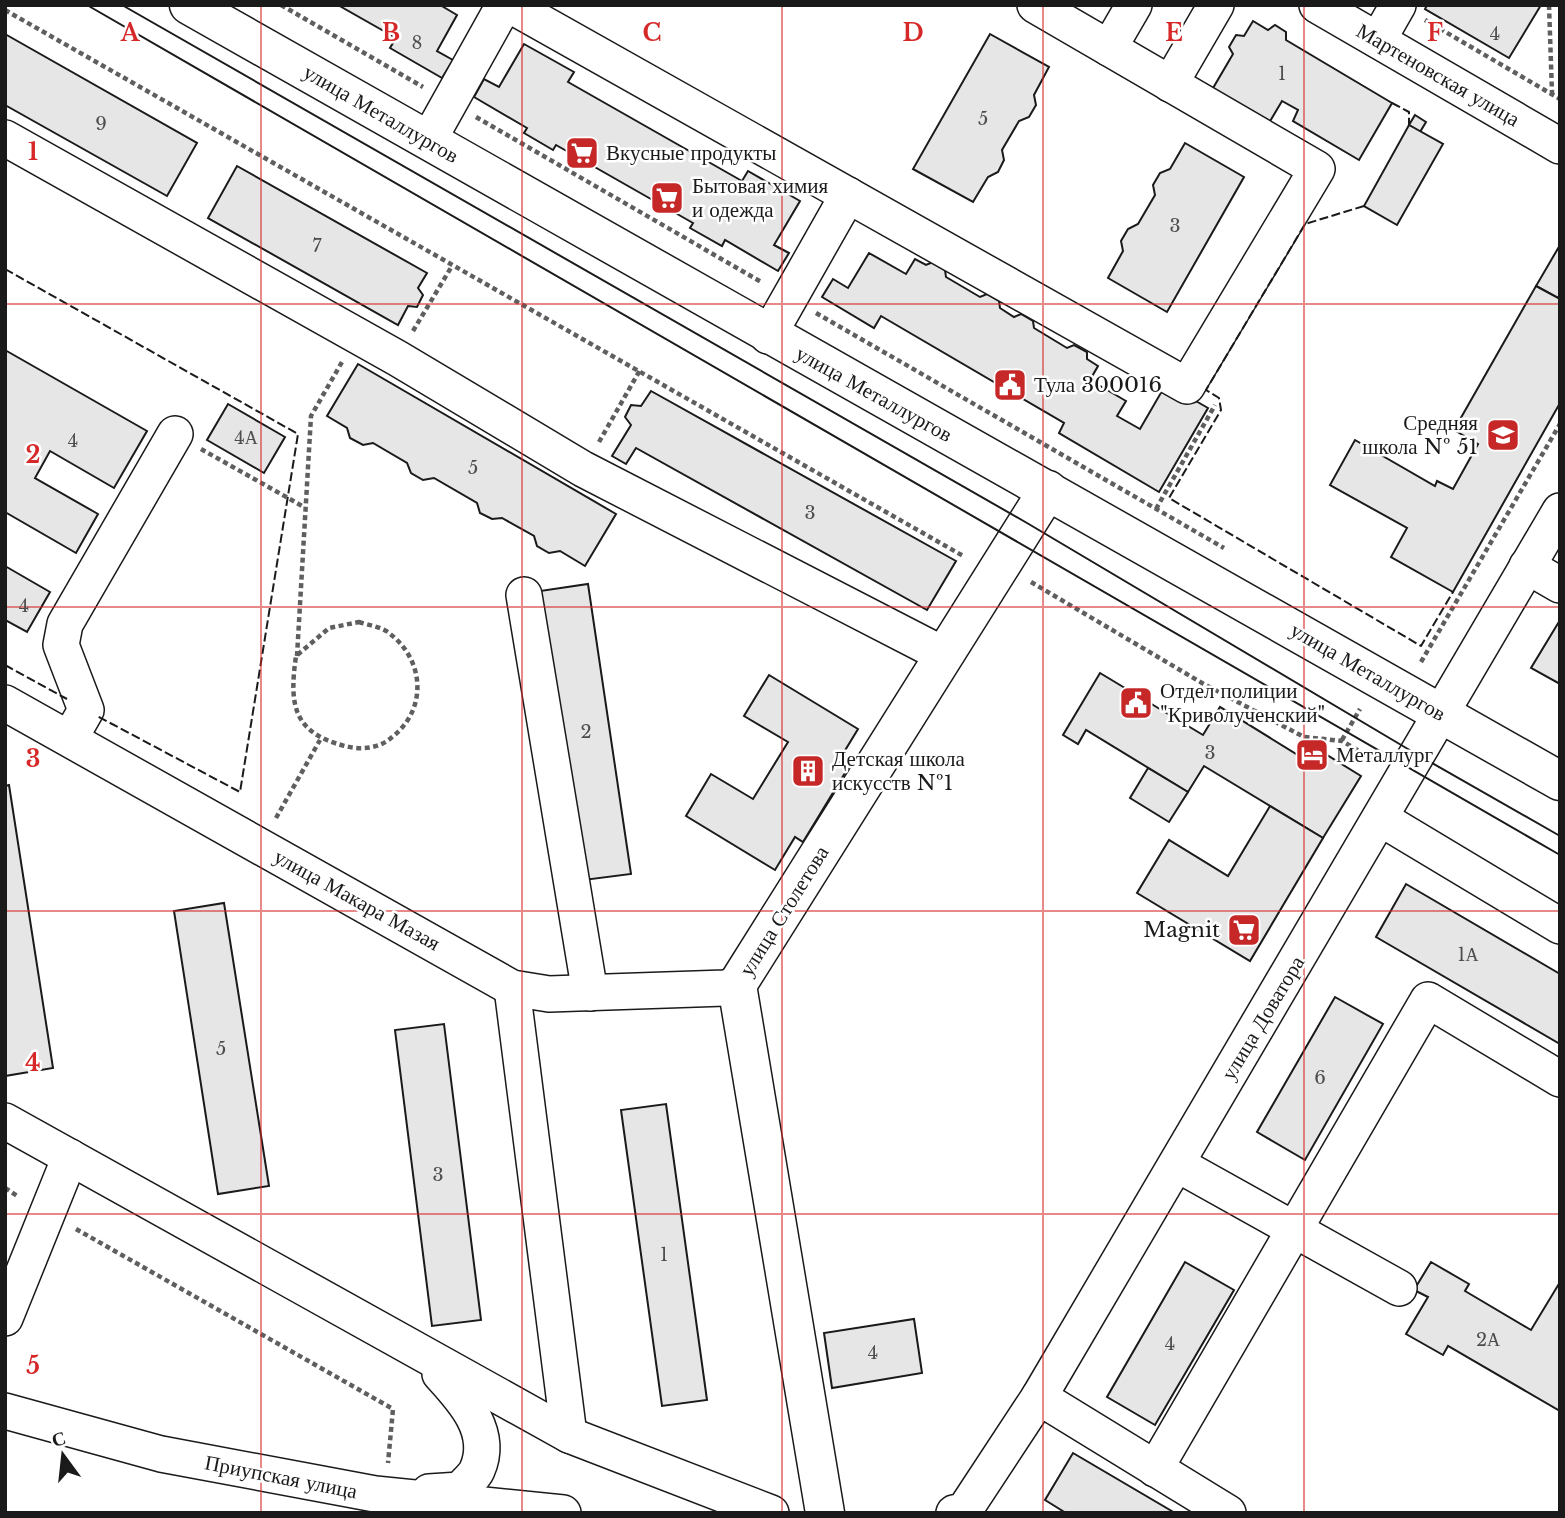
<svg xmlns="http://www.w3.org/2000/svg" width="1565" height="1518" font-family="'Libre Baskerville',serif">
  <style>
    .building { fill: #e6e6e6; stroke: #1a1a1a; stroke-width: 2 }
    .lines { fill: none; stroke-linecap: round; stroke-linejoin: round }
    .minor-casing { stroke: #1a1a1a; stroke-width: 38 }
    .major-casing { stroke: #1a1a1a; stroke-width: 41 }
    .path { stroke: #5f5f5f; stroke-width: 4.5; stroke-dasharray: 5 3.5; stroke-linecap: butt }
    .minor { stroke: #fff; stroke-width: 35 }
    .major { stroke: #fff; stroke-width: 38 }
    .tram { stroke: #1a1a1a; stroke-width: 2 }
    .fence { stroke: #1a1a1a; stroke-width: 2; stroke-dasharray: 9 3.5; stroke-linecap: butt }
    .grid { fill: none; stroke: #d62828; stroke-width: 2; stroke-opacity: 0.55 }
    .labels { text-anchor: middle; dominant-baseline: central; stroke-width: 5; stroke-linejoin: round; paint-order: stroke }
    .number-label { font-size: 18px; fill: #4d4d4d }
    .street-label { font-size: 21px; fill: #1a1a1a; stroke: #fff }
    .poi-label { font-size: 21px; fill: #1a1a1a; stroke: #fff; text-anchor: start }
    .grid-label { font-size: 23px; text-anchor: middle; font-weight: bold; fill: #d62828; stroke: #fff; stroke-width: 5; stroke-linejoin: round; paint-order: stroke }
  </style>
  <rect width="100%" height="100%" fill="#fff"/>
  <g class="building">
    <polygon points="338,5 440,5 457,15 437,51 453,60 442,78 390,48 396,38"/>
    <polygon points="1427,5 1541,5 1509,58 1425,9"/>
    <polygon points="1253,21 1268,30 1275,25 1286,32 1286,40 1392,103 1359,160 1293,121 1298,110 1282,101 1266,128 1209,95 1233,54 1229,47 1236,35 1244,36"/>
    <polygon points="5,34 197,143 167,196 5,105"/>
    <polygon points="990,34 1049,67 1034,95 1036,105 1029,117 1019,121 1002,150 1004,160 998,172 988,177 973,202 913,169"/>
    <polygon points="524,44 574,72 568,82 742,181 748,171 800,201 774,245 789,253 778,271 725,240 722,246 690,228 693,223 556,145 553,150 524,133 527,128 474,97 484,79 499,87"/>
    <polygon points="1415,115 1426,122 1420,132 1409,125"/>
    <polygon points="1409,125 1443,144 1397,225 1364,206"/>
    <polygon points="1185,143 1244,177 1167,312 1108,278 1123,251 1121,241 1128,229 1138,224 1155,195 1153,185 1160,173 1170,169"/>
    <polygon points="237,166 427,273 418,288 423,295 417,307 408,306 398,325 208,218"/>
    <polygon points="1560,245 1560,295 1558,298 1536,286"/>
    <polygon points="869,253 906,274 915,259 926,265 933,262 945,270 946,277 980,297 987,294 999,301 1000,308 1014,317 1021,314 1033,321 1034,328 1067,348 1074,345 1087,352 1087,359 1098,366 1090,380 1126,401 1117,416 1140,429 1166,384 1208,408 1159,492 1059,433 1064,423 881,316 874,328 822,297 833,279 848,288"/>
    <polygon points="1536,286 1558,298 1560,295 1560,403 1453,592 1391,557 1407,528 1330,485 1355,440 1435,486 1437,481 1453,489 1478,444 1454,430"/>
    <polygon points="5,350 147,431 114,488 50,451 35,478 98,514 76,553 5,512"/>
    <polygon points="358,364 616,514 585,566 560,551 549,553 537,546 534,536 502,518 492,519 480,513 477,503 434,478 423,480 411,473 407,463 373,443 363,445 350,438 347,428 327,416"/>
    <polygon points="651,391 956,561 927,610 636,448 626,464 612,456 631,425 625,417 631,405 641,406"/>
    <polygon points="228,404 285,437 264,473 207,440"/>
    <polygon points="5,566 50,592 27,632 5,620"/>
    <polygon points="588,584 631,874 584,880 540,591"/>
    <polygon points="1560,620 1560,684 1531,668"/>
    <polygon points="1100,673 1203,735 1220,707 1306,760 1314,747 1361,776 1323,838 1204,766 1188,792 1086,730 1078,744 1063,735"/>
    <polygon points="769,675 858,729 838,762 848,768 803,842 795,837 775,870 686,816 711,774 753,799 788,742 744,716"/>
    <polygon points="1148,768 1188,792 1169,822 1130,798"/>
    <polygon points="9,785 53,1068 5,1076 5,786"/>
    <polygon points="1270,806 1323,838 1250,961 1137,893 1169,840 1228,876"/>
    <polygon points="1406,884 1560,974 1560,1044 1376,937"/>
    <polygon points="224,903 269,1186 218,1194 174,911"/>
    <polygon points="1335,997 1383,1024 1305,1160 1257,1132"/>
    <polygon points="444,1024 481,1320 432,1326 395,1030"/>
    <polygon points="666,1104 707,1400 662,1406 621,1110"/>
    <polygon points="1185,1262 1234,1290 1155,1425 1107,1397"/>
    <polygon points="1431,1262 1469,1284 1465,1291 1531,1330 1560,1282 1560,1411 1448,1346 1443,1355 1406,1334 1428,1297 1414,1290"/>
    <polygon points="914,1319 922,1373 832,1388 824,1333"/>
    <polygon points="1073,1453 1175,1513 1066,1513 1045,1500"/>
  </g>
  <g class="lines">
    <defs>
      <g id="minor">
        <polyline points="510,5 1187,386 1317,169 1035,5"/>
        <polyline points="1317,5 1560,146"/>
        <polyline points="1378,40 1398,5"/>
        <polyline points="1109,48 1134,5"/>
        <polyline points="1170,84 1216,5"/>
        <polyline points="5,138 397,358 583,469 944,655"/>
        <polyline points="428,141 504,5"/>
        <polyline points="768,336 848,195"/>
        <polyline points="1527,566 1560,585"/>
        <polyline points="524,595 590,993"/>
        <polyline points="5,703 512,988 549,994 725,988 737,985"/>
        <polyline points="70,738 86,710 61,645 65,624 175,434"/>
        <polyline points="1380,818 1560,926"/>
        <polyline points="512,988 569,1435"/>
        <polyline points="5,1121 569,1435 771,1513"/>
        <polyline points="1177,1164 1399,1288"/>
        <polyline points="5,1318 70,1157"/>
        <polyline points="1039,1397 1228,1513"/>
        <polyline points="5,1411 161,1454 375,1494 563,1513"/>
        <polyline points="1155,1469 1428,1000 1560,1079"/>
        <path d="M429,1492l31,-2c5,-6 14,-13 17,-20 17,-38 -14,-71 -37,-96"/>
        <polyline points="954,1513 964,1511 1039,1397 1560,511"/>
      </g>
      <g id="major">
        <path d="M189,5c456,259 913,518 1371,776"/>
        <polyline points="825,1513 737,985 1048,490"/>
      </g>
    </defs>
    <use href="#minor" class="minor-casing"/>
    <use href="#major" class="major-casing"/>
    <g class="path">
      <polyline points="281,5 423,87"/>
      <polyline points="1549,5 1552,93"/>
      <polyline points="5,10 965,557"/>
      <polyline points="1425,20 1560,99"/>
      <polyline points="476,117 763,283"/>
      <polyline points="816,313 1224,548"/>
      <polyline points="413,331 452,266"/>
      <polyline points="599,442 640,370"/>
      <polyline points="201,449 304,507"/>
      <polyline points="1156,509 1215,405"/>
      <polyline points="1031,582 1202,683 1304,737 1342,741 1375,760"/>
      <path d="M359,622c9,3 23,5 30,11 36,27 39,77 2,105 -13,11 -31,12 -46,8 -52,-13 -56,-41 -49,-90l33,-28z"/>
      <polyline points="297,656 311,416 342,362"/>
      <polyline points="1421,662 1560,424"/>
      <polyline points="1342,740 1360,709"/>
      <polyline points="276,818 320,740"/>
      <polyline points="5,1188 19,1197"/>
      <polyline points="76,1229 393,1409 388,1463"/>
    </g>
    <use href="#minor" class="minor"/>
    <use href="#major" class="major"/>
    <g class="tram">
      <polyline points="87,5 1560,855"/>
      <polyline points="122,5 1027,523 1418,755 1560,836"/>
    </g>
    <g class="fence">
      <polyline points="1392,103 1409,112 1409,125"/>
      <polyline points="1364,206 1305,224 1206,390 1219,398 1221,410 1169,498 1421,646 1453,592"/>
      <polyline points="5,269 298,434 240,792 97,716"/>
      <polyline points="5,665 67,699"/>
    </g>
  </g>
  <path class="grid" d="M261,5v1508M522,5v1508M782,5v1508M1043,5v1508M1304,5v1508M5,304h1555M5,607h1555M5,911h1555M5,1214h1555"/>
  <defs>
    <symbol id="supermarket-square" viewBox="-11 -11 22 22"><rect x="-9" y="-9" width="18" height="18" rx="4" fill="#c62828" stroke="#fff"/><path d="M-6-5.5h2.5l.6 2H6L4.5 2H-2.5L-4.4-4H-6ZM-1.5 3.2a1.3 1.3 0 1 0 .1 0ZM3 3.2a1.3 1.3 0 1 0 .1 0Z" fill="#fff"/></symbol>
    <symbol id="civic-square" viewBox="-11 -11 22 22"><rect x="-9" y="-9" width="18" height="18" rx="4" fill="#c62828" stroke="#fff"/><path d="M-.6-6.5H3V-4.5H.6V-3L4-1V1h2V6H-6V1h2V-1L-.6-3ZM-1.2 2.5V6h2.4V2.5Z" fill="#fff"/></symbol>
    <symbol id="school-square" viewBox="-11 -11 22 22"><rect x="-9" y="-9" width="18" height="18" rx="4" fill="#c62828" stroke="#fff"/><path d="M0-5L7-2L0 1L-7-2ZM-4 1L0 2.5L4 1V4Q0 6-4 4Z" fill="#fff"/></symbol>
    <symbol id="hotel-square" viewBox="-11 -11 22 22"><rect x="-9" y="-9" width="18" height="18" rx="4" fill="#c62828" stroke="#fff"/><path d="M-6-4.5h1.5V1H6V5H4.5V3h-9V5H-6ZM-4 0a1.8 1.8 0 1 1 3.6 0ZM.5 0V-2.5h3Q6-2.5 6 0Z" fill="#fff"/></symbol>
    <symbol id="building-square" viewBox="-11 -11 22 22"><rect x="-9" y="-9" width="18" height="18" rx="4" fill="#c62828" stroke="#fff"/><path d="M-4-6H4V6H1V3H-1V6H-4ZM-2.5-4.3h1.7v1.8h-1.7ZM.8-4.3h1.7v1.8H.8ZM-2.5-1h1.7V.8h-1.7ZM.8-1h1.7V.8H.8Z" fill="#fff"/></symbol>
  </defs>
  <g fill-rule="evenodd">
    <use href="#supermarket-square" x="563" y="134" width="38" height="38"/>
    <use href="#supermarket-square" x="648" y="179" width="38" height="38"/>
    <use href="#civic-square" x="991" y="366" width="38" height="38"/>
    <use href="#school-square" x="1484" y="416" width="38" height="38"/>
    <use href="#civic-square" x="1117" y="684" width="38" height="38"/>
    <use href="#hotel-square" x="1293" y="736" width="38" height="38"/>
    <use href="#building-square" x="789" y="752" width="38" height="38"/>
    <use href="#supermarket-square" x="1225" y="911" width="38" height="38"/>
  </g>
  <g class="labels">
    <g class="number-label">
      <text x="1495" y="34">4</text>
      <text x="417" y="43">8</text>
      <text x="1282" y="74">1</text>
      <text x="983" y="119">5</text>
      <text x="101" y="124">9</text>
      <text x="1175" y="226">3</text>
      <text x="317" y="246">7</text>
      <text x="246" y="438">4А</text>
      <text x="73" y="441">4</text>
      <text x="473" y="468">5</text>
      <text x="810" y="513">3</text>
      <text x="24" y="606">4</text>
      <text x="586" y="732">2</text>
      <text x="1210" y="753">3</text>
      <text x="1468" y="955">1А</text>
      <text x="221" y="1049">5</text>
      <text x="1320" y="1078">6</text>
      <text x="438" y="1175">3</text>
      <text x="664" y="1255">1</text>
      <text x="1488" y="1340">2А</text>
      <text x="1170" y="1344">4</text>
      <text x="873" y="1353">4</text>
    </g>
    <g class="street-label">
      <text transform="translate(1438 75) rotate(30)">Мартеновская улица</text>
      <text transform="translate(381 114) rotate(30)">улица Металлургов</text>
      <text transform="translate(874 394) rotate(29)">улица Металлургов</text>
      <text transform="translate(1368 672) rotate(30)">улица Металлургов</text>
      <text transform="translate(357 900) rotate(29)">улица Макара Мазая</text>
      <text transform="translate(784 911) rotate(-58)">улица Столетова</text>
      <text transform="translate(1263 1018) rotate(-59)">улица Доватора</text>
      <text transform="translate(281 1477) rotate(11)">Приупская улица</text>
    </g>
    <g class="poi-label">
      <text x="606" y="153">Вкусные продукты</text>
      <text x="692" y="186">Бытовая химия<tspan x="692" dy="24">и одежда</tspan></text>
      <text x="1034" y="385">Тула 300016</text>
      <text x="1478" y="423" text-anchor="end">Средняя<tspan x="1478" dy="24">школа № 51</tspan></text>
      <text x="1160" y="691">Отдел полиции<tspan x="1160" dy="24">"Криволученский"</tspan></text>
      <text x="1336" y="755">Металлург</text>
      <text x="832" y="759">Детская школа<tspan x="832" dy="24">искусств №1</tspan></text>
      <text x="1220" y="930" text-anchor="end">Magnit</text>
    </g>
  </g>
  <g class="grid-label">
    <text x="130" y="41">A</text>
    <text x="391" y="41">B</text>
    <text x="652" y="41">C</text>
    <text x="913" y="41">D</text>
    <text x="1174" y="41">E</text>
    <text x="1435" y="41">F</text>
    <text x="33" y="160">1</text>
    <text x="33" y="463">2</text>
    <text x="33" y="767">3</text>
    <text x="33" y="1071">4</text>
    <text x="33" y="1374">5</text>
  </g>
  <rect width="1565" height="1518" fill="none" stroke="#1a1a1a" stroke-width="14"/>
  <g transform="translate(63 1455) rotate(345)" stroke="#ffffff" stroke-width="5" paint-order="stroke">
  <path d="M0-5L12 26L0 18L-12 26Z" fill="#1a1a1a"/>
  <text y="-10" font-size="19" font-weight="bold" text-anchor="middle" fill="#1a1a1a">С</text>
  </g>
</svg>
